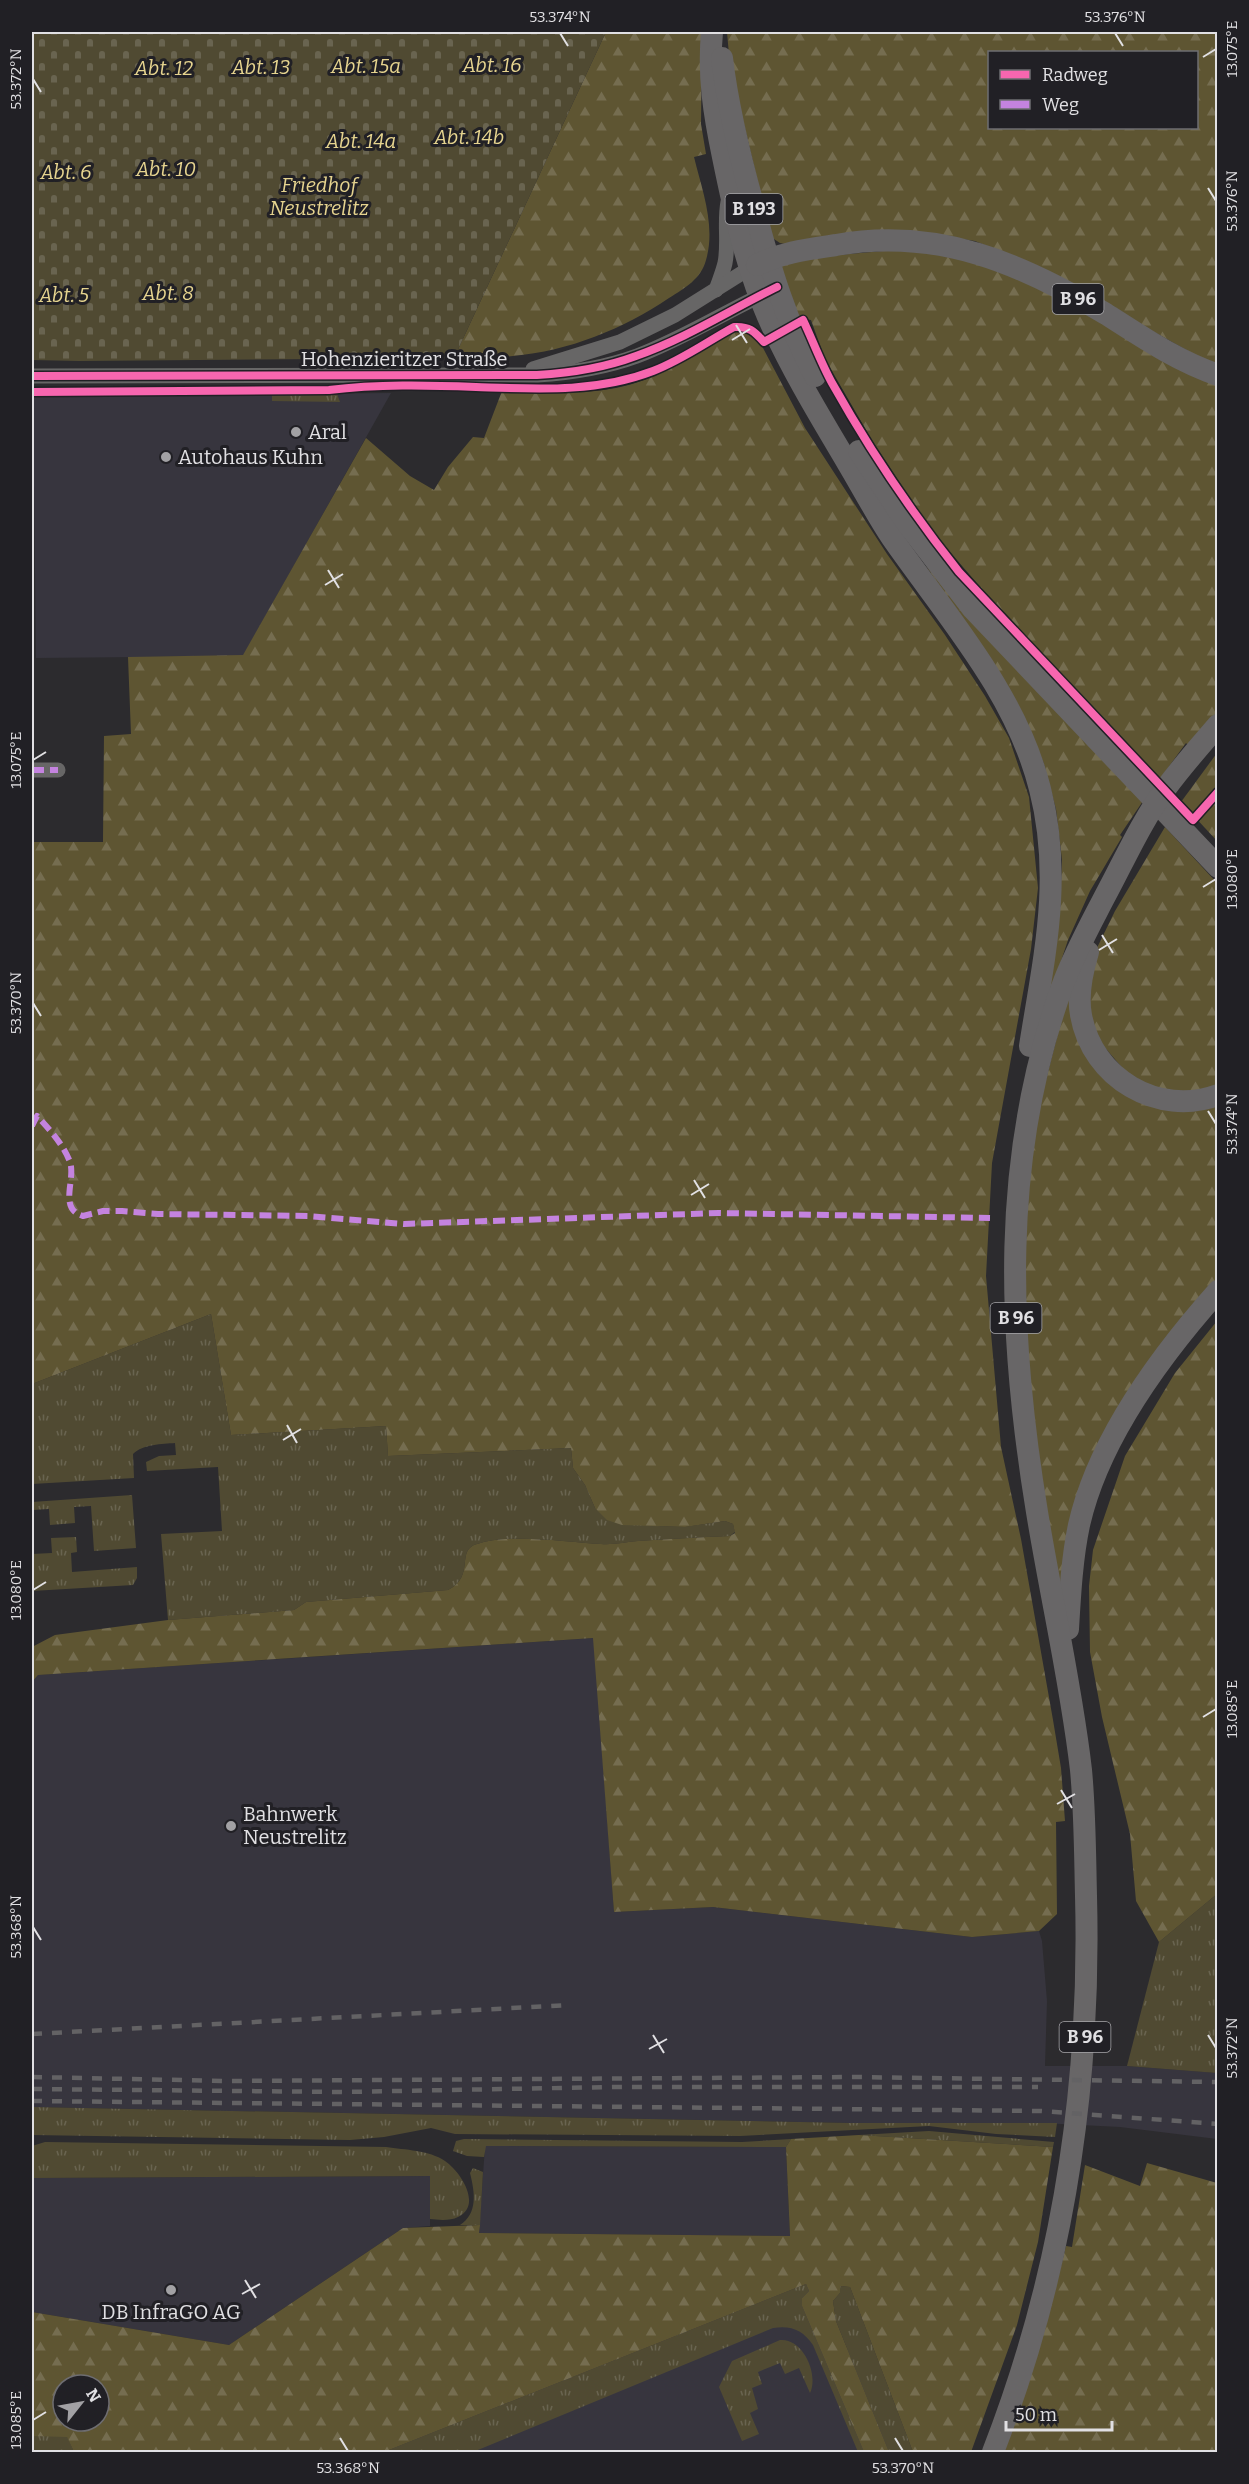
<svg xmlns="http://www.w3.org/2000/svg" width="1249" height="2484" font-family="Bitter,serif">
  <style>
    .built { fill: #37353e }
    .grass { fill: url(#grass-tufts) }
    .forest { fill: url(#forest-firs); fill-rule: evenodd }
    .cemetery { fill: url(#cemetery-stones) }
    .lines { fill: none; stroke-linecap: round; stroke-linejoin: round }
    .street { stroke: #676666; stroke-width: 15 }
    .primary { stroke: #686667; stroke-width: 22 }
    .rail { stroke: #636264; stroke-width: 4.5; stroke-dasharray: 10 10; stroke-linecap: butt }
    .quiet { stroke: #c483df; stroke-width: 6; stroke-dasharray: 12 6; stroke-linecap: butt }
    .cycleway-casing { stroke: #212025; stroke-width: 11 }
    .cycleway { stroke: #f766af; stroke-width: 8 }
    .ticks { fill: none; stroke: #e1e0e3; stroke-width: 2 }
    .poi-dot { fill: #a2a1a4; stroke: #212025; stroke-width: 2 }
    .labels { text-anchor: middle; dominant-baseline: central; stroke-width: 6; stroke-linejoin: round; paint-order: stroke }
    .shield { fill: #212025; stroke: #a7a6aa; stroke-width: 1.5 }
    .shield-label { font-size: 18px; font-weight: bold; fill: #e1e0e3 }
    .park-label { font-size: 20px; font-style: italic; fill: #e6d48f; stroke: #212025 }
    .street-label { font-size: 20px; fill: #e1e0e3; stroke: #212025 }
    .poi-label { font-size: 20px; fill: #e1e0e3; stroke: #212025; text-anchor: start }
    .neatline { fill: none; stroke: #e1e0e3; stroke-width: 2 }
    .ticks-label { font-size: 15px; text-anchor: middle; fill: #e1e0e3 }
  </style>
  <defs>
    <pattern id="grass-tufts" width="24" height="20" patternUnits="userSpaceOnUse" patternTransform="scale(1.5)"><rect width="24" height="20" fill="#504a32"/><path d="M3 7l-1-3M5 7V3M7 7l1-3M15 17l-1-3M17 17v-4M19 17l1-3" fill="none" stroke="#696450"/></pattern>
    <pattern id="forest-firs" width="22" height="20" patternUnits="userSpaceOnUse" patternTransform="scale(1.5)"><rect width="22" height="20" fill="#5e5532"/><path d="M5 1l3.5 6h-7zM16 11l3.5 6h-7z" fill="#756d50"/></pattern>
    <pattern id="cemetery-stones" width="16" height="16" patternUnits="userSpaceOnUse" patternTransform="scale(1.5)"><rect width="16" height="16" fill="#504a32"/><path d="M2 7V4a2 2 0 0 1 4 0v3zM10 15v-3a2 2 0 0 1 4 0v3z" fill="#696450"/></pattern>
  </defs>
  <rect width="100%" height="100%" fill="#2c2b2e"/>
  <g class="built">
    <polygon points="391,393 243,656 36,658 33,396"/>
    <polygon points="594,1638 614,1912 713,1907 972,1937 1039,1931 1042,1941 1047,2001 1045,2066 1127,2066 1218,2073 1217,2139 1120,2127 1041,2123 850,2123 32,2107 32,1682 38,1675"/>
    <polygon points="485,2146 786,2147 790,2236 479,2233"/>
    <polygon points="430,2176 430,2226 403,2228 229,2345 32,2312 32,2178"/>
    <polygon points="806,2284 913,2452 384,2452"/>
  </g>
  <g class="grass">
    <polygon points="272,391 336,391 340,402 272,401"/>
    <path d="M211,1314l20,121 155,-9 2,30 183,-8 2,20 12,17 10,23 62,18 27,1 41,-6 8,3 2,8 -5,4c-31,1 -61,3 -92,5 -12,1 -25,4 -37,3 -36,-2 -89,-11 -124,0 -22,6 -1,32 -29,46l-142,12 -12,8 -126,10 -7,-86 61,-3 -4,-64 -71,4 -1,-9 13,-6 17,-1 -1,-12c-13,1 -32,1 -42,11l1,24 -102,6v-100z"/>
    <polygon points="132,1495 136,1548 94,1551 91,1506 74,1507 75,1523 50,1525 49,1509 32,1510 32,1502"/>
    <polygon points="76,1537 77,1552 71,1553 72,1572 137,1567 137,1578 133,1585 32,1591 32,1554 52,1553 51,1538"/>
    <polygon points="1217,1894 1217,2073 1127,2066 1159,1942"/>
    <polygon points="32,2107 850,2123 1057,2123 1055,2137 996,2134 929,2126 740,2136 455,2134 431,2128 384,2137 350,2140 32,2135"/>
    <polygon points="929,2131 1054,2142 1053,2147 859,2135"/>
    <polygon points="464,2139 742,2142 791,2139 786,2147 486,2146 484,2157 467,2156 453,2151 456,2141"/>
    <path d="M45,2142l341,5c19,3 43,3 59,14 15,10 38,44 13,56 -8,4 -19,3 -28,2v-43l-398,2v-32z"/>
    <path d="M473,2168l10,4 -3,53h-20c18,-12 15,-32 10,-52z"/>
    <path d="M806,2284l3,7 -7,7v8l62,146h-6l-45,-107c-10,-15 -22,-20 -40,-17l-300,124h-89z"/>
    <polygon points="840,2286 850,2287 913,2452 889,2452 836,2321 833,2301 840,2293"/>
    <path d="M780,2340c23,-2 39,34 30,53l-11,-25 -14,6 -5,-11 -22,9 4,12 -10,4 6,21 -8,4 9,21 -17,7 -23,-54 13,-26z"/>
    <polygon points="32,2436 67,2436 74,2452 32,2452"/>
  </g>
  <g class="forest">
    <path d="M606,32h96l-1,92 5,30 -12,3c8,33 22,69 12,103 -5,19 -21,28 -37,38 -46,31 -100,53 -156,58 -19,2 -40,1 -59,2z"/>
    <path d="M727,32h490v335l-181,-101 -61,-25 -59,-9 -126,13 -10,-2 -9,-6 -41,-171zM990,52h206v76h-206z"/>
    <polygon points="927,247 1026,277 1217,380 1217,714 1188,745 1186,743 1159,780 1007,618 931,530 873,442 825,359 811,320 799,318 780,268 783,264 794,259"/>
    <path d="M741,331l9,2 13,15 42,80 82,126 58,81 40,61 24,42 20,59 9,91 -7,61 -39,214 -6,113 15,171 20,92 32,181 8,48 4,53 -9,1 1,92 -18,17 -67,6 -259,-30 -99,5 -21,-274 -555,37 -6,7v-35l23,-12 113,-15 126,-10 12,-8 142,-12c28,-14 7,-40 29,-46 35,-11 88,-2 124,0 12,1 25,-2 37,-3 31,-2 61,-4 92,-5l5,-3 -2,-9 -8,-3 -40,6 -63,-2 -15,-5 -12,-12 -10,-23 -12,-17 -2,-20 -183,8 -2,-30 -155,9 -20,-121 -179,70v-542h71l1,-106 27,-2 -3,-77 115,-2 123,-217 44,38 24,14 14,-23 25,-30 11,1 18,-47c38,1 77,4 114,-3 41,-8 81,-34 116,-55z"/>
    <polygon points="926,566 1143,801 1120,835 1122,837 1090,891 1068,940 1049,997 1060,907 1062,860 1056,809 1043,761 982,648"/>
    <polygon points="1217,753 1217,841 1181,802"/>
    <polygon points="1165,827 1217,883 1217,1088 1171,1093 1132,1079 1094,1035 1087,983 1094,954 1115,911"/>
    <polygon points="1069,991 1117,1087 1217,1103 1218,1284 1129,1401 1062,1596 1045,1502 1030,1393 1022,1293 1030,1141"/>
    <polygon points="1217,1321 1217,1894 1159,1942 1136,1901 1130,1834 1102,1717 1090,1652 1089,1586 1093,1550 1125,1456 1175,1373"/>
    <path d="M859,2135l194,12 -15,95 -21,83 -46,127h-58l-63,-165 -10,-1v7l-7,8 3,20 53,131h-25l-62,-146v-8l7,-7 -3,-7 -422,168h-310l-7,-15 -35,-1v-124l197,33 174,-117 77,-3 -1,8 311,3 -4,-89 5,-8zM63,2385h36v36h-36z"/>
    <path d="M1147,2163l70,20v269h-214c25,-67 46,-135 63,-206l6,1 13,-82 55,21z"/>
  </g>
  <polygon class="cemetery" points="32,32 606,32 454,358 79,361 32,360"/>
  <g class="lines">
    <g class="street">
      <path d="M716,290c3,-9 7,-18 9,-27 4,-20 -1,-41 3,-61"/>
      <polyline points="533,369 620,342 675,315 750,268"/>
      <path d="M32,376l505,-1c34,-2 67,-7 100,-19 45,-17 86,-43 129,-63"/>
      <polyline points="32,770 58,770"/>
    </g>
    <g class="primary">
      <path d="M712,32c-4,44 2,82 11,125 11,54 23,109 45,160 22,50 51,98 79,145 15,25 29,52 45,76 55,79 124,155 148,251 23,89 4,168 -10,257"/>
      <path d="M722,58c6,52 19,103 33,153 15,57 32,113 60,165"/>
      <path d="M757,265c25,-13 52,-16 79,-20 101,-18 185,18 270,69 36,23 71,47 112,61"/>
      <polyline points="859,451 907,523 973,609 1218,867"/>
      <path d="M1088,952c-6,20 -11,42 -7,63 11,63 77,102 137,80"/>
      <path d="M1068,1629c2,-34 4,-71 11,-104 19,-84 82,-170 139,-234"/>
      <path d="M993,2452c69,-177 98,-366 93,-556 -1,-42 -1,-84 -5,-126 -10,-87 -30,-172 -44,-258 -29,-177 -37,-353 25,-525 11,-31 27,-60 42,-89 20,-37 37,-76 62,-110 16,-22 34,-42 52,-63"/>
    </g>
    <g class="rail">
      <polyline points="32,2034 569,2005"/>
      <polyline points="32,2077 228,2081 853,2077 1218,2082"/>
      <polyline points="32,2089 345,2092 612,2087 1038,2087"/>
      <polyline points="32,2101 1041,2111 1218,2124"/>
    </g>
    <g class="quiet">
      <polyline points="32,770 58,770"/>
      <path d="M32,1126l5,-10c13,14 26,28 33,46 6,18 -12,47 13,54l20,-5h19l36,3 150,2 96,8 315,-11 271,5"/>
    </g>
    <defs>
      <g id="cycleway">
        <path d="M32,376l505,-1c34,-2 67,-7 99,-19 49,-17 94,-46 141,-69"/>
        <path d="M32,392l297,-2c49,-6 98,-5 147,-3 60,2 120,6 177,-16 29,-11 55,-30 81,-44 15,-1 20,4 30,15l39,-22c10,21 18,43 29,63 37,66 80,130 127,189l234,248 25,-28"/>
      </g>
    </defs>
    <use href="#cycleway" class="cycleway-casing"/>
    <use href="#cycleway" class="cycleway"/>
  </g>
  <path class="ticks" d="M560,33l8,13M1115,33l8,13M1203,57l13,-8M33,79l8,13M1208,188l8,13M736,325l11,18M732,340l18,-11M328,570l11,18M325,585l18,-11M33,760l13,-8M1203,887l13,-8M1102,935l11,18M1099,950l18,-11M33,1003l8,13M1208,1111l8,13M694,1180l11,18M691,1195l18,-11M287,1425l10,18M283,1440l18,-11M33,1590l13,-8M1203,1717l13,-8M1061,1790l11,18M1057,1804l18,-10M33,1927l8,13M653,2035l11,18M1208,2035l8,13M649,2049l18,-10M245,2280l11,18M242,2294l18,-10M33,2420l13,-8M340,2438l8,13M895,2438l8,13"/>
  <g class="poi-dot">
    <circle cx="296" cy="432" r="6"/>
    <circle cx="166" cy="457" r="6"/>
    <circle cx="231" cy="1826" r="6"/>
    <circle cx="171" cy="2290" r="6"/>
  </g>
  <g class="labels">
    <g class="shield">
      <rect x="725.5" y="194" width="57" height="30" rx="4.5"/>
      <rect x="1052.5" y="284" width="51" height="30" rx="4.5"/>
      <rect x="990.5" y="1303" width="51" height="30" rx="4.5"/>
      <rect x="1059.5" y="2022" width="51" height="30" rx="4.5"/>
    </g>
    <g class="shield-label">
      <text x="754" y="209">B 193</text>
      <text x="1078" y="299">B 96</text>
      <text x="1016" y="1318">B 96</text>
      <text x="1085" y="2037">B 96</text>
    </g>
    <g class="park-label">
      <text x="492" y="65">Abt. 16</text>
      <text x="366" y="66">Abt. 15a</text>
      <text x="261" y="67">Abt. 13</text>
      <text x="164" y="68">Abt. 12</text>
      <text x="469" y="137">Abt. 14b</text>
      <text x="361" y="141">Abt. 14a</text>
      <text x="166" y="169">Abt. 10</text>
      <text x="66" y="172">Abt. 6</text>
      <text x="319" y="185">Friedhof<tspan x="319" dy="23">Neustrelitz</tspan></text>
      <text x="168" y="293">Abt. 8</text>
      <text x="64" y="295">Abt. 5</text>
    </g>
    <g class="street-label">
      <text x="404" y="359">Hohenzieritzer Straße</text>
    </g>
    <g class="poi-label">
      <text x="308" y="432">Aral</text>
      <text x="178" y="457">Autohaus Kuhn</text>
      <text x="243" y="1814">Bahnwerk<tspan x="243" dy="23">Neustrelitz</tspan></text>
      <text x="171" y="2312" text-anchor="middle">DB InfraGO AG</text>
    </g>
  </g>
  <rect width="1249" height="2484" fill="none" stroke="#212025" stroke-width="66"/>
  <rect x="988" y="51" width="210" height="78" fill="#212025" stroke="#6e6d71" stroke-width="1.5"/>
  <rect x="1000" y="70" width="30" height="9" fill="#f766af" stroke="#6e6d71" stroke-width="1.5"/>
  <text x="1042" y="81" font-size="18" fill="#e1e0e3">Radweg</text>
  <rect x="1000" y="100" width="30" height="9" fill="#c483df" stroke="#6e6d71" stroke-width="1.5"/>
  <text x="1042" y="111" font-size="18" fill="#e1e0e3">Weg</text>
  <g transform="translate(81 2403) rotate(59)"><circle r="28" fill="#212025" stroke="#6e6d71" stroke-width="1.5"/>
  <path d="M0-4.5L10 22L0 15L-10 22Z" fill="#a2a1a4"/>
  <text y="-9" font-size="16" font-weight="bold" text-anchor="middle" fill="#e1e0e3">N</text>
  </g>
  <path d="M1006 2421v9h106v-9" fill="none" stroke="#e1e0e3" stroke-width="3"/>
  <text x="1015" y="2421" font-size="18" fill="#e1e0e3" stroke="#212025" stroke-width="4.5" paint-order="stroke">50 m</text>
  <rect x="33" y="33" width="1183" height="2418" class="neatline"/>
  <g class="ticks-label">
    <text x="560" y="22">53.374°N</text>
    <text x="1115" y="22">53.376°N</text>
    <text transform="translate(1232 49) rotate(-90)" y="5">13.075°E</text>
    <text transform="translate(16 79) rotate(-90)" y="5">53.372°N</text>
    <text transform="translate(1232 201) rotate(-90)" y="5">53.376°N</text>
    <text transform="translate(16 760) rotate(-90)" y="5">13.075°E</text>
    <text transform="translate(1232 879) rotate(-90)" y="5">13.080°E</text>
    <text transform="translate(16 1003) rotate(-90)" y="5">53.370°N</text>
    <text transform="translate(1232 1124) rotate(-90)" y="5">53.374°N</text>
    <text transform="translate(16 1590) rotate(-90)" y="5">13.080°E</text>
    <text transform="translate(1232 1709) rotate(-90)" y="5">13.085°E</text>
    <text transform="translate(16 1927) rotate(-90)" y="5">53.368°N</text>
    <text transform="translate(1232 2048) rotate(-90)" y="5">53.372°N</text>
    <text transform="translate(16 2420) rotate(-90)" y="5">13.085°E</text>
    <text x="348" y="2473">53.368°N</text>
    <text x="903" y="2473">53.370°N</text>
  </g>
</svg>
